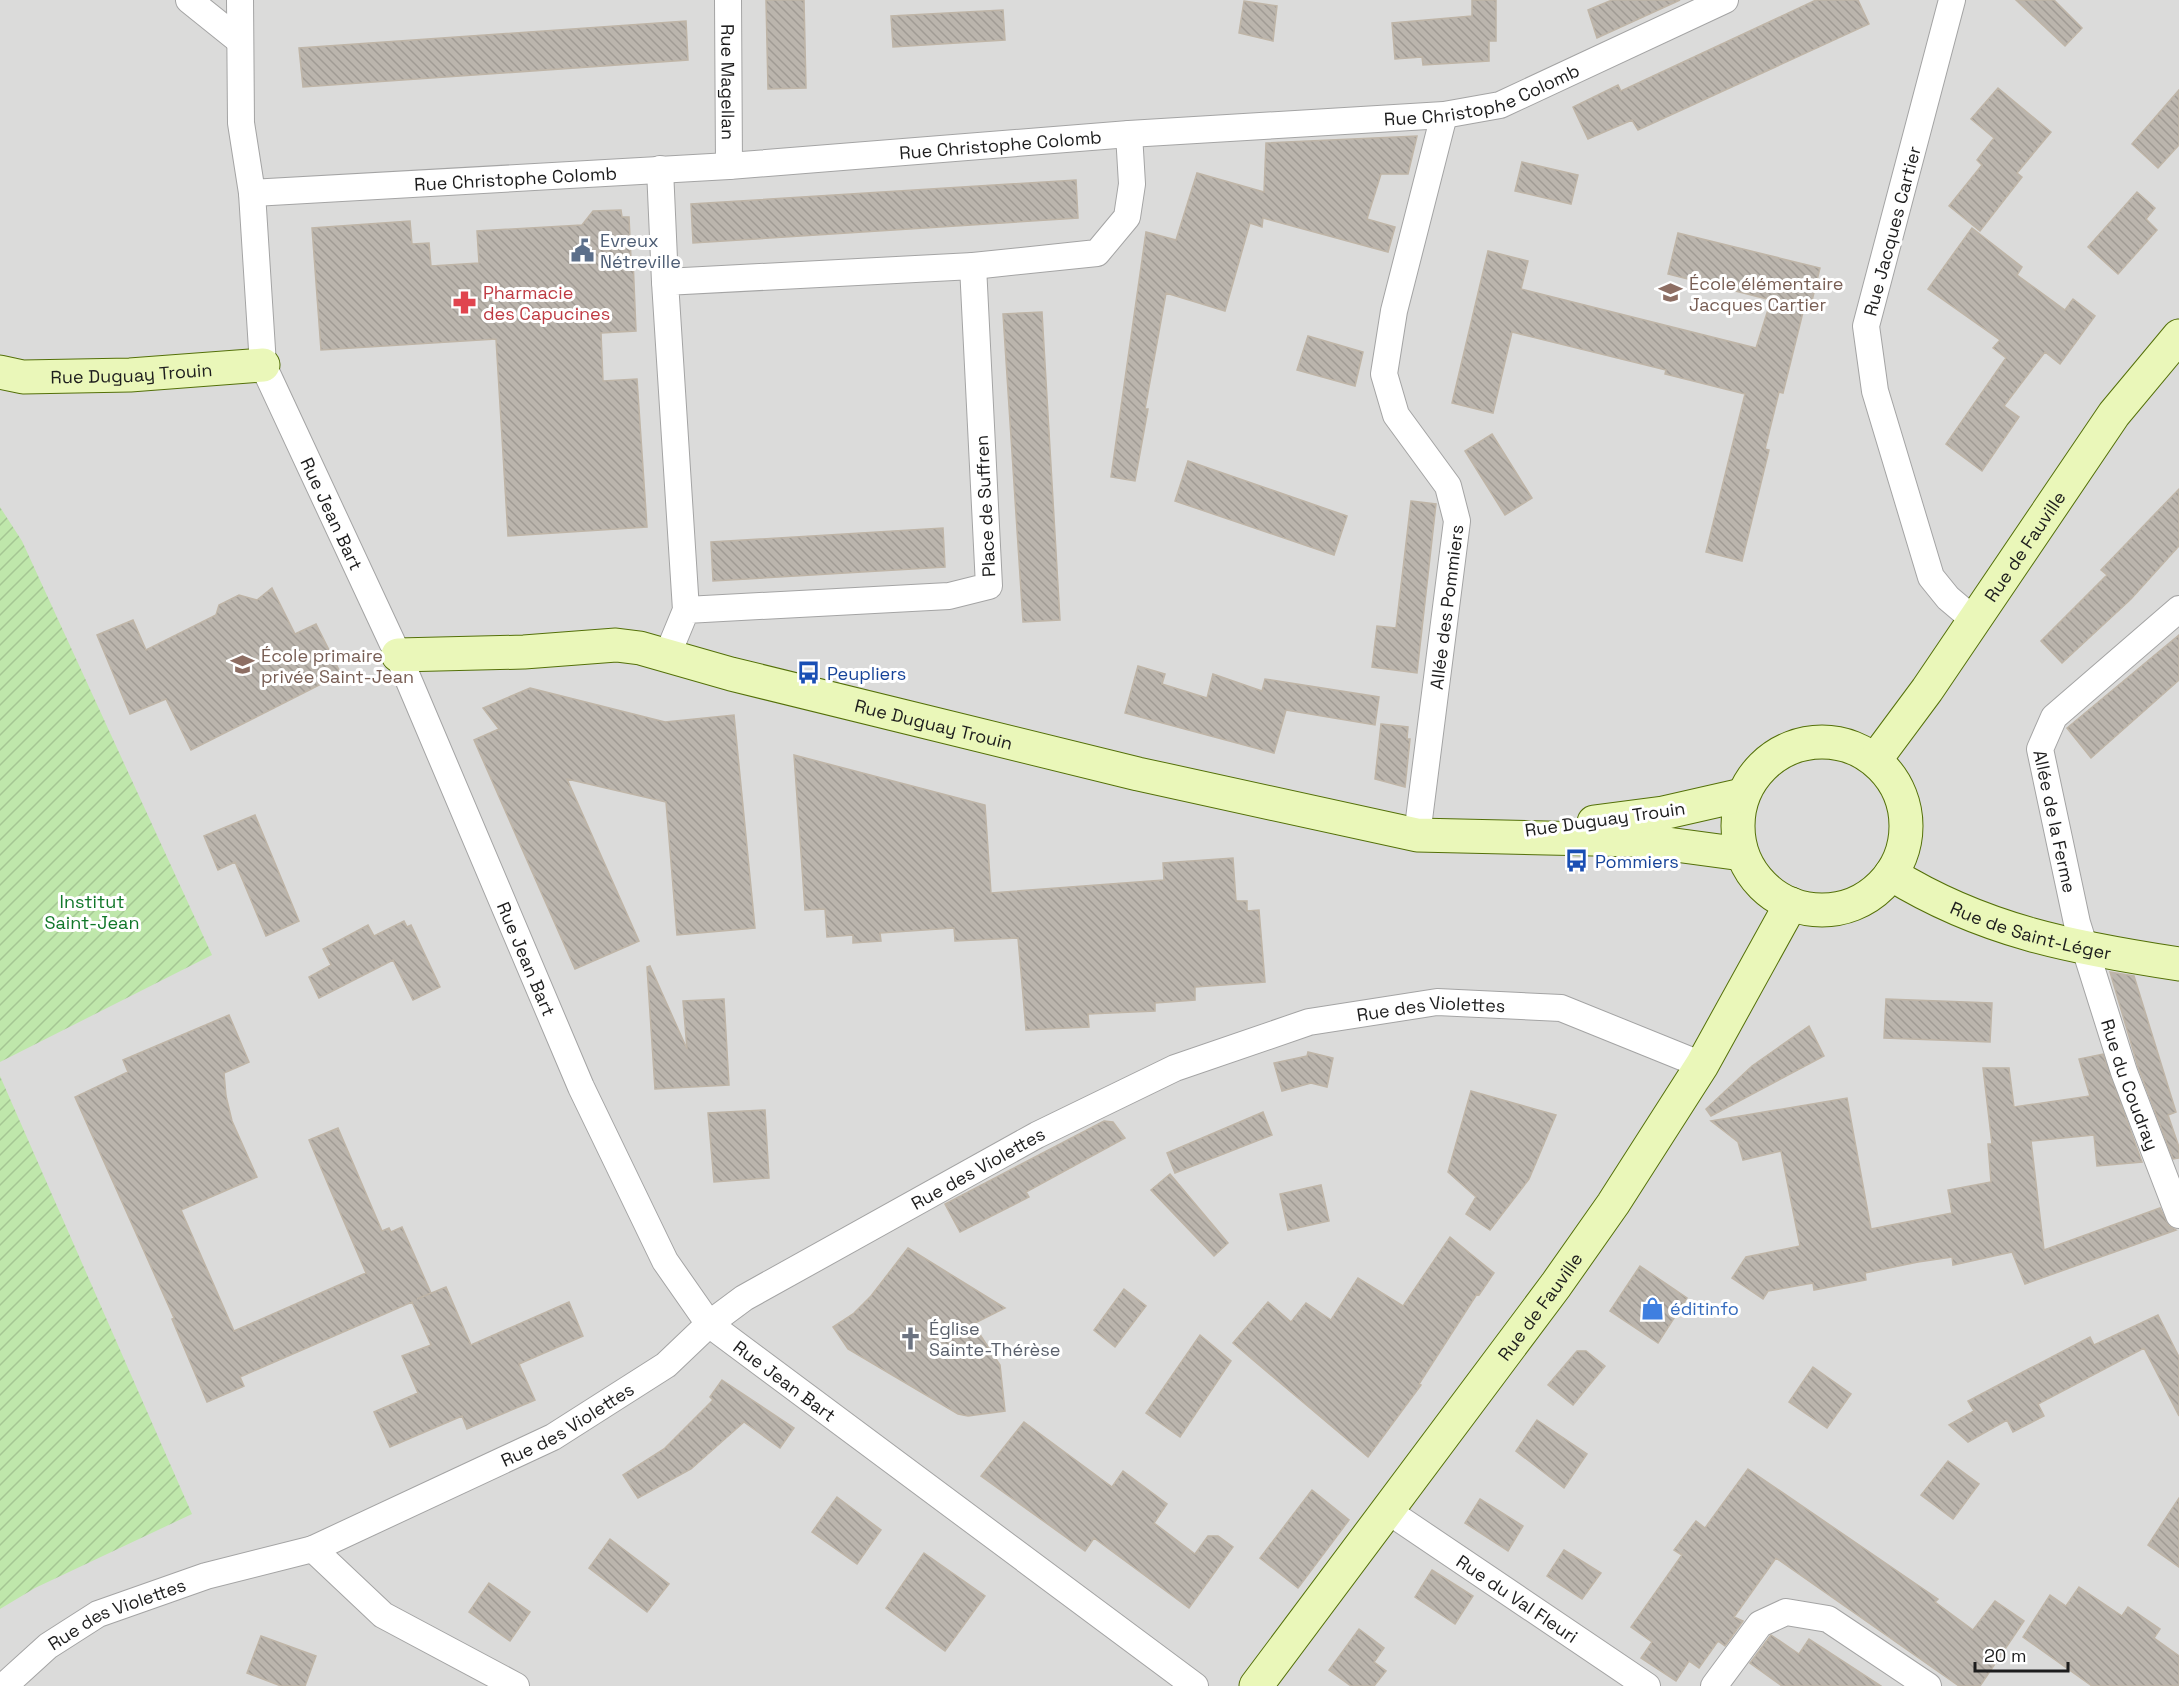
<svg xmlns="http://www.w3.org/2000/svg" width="2179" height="1686" viewBox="0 0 2179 1686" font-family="'Space Grotesk',sans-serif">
<defs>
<pattern id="garden-furrows" width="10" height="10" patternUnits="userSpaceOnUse" patternTransform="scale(1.5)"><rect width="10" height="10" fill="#bfe7ab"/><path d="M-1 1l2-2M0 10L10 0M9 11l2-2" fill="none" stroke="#a4c693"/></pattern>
<pattern id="building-back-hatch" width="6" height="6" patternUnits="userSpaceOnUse" patternTransform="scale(1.5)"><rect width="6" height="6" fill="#bbb5ad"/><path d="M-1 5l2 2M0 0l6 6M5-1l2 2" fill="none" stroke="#a09b94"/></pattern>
</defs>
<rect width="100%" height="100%" fill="#eeece4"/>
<path fill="#dbdbda" d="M0,0h2179v1686h-2179z"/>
<path fill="url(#garden-furrows)" d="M0,507l22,34 190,414 -212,107z
M0,1076l192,438 -157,74 -35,21z"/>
<path fill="url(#building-back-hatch)" stroke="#bfb5a7" stroke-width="1.5" d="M766,0h38l2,88 -38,1z
M1472,0h24v41h-7v20l-66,4 -1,-8 -27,2 -3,-36 80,-7z
M1612,0h68l-83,38 -9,-28z
M1816,0h42l11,24 -231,106 -6,-10 -44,19 -15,-32 45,-22 3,6z
M2016,0h38l28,28 -17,18z
M1244,1l33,5 -4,35 -34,-8z
M1003,10l2,30 -112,7 -2,-31z
M686,21l2,39 -385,27 -4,-39z
M1998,88l53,44 -34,41 5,4 -42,54 -31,-25 33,-41 -5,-5 17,-22 -23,-19z
M2179,90v55l-21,23 -26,-24z
M1417,136l-9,38h-27l-14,45 28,8 -7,25 -125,-34 -1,9 -12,-4 -25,88 -59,-18 -21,116h3l-13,72 -24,-4 35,-245 30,8 21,-67 67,19 2,-49z
M1522,162l56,13 -7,29 -56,-13z
M1076,180l2,38 -385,25 -2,-39z
M2137,192l18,16 -9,11 11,11 -39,44 -30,-27z
M621,210l1,7h7l2,42h2l3,72 -35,2 2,48 34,-2 10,148 -139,9 -12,-197 -175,11 -9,-122 98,-7 2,23 17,-1 2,23 48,-3 -2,-32 105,-6 11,-14z
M1972,228l50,39 -5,8 48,35 8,-11 22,17 -35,48 -15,-12 -41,54 15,11 -37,54 -36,-27 60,-86 -13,-10 7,-8 -72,-51z
M1678,233l142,35 -10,41 -6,-1 -21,85 -4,-1 -14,57 4,1 -27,111 -36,-9 39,-158 -80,-20 1,-4 -154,-38 -19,81 -41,-10 36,-152 40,10 -7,28 235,59 15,-48 -103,-26z
M1042,312l18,308 -37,2 -20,-308z
M1308,336l55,16 -8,34 -58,-16z
M1492,434l40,64 -27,17 -40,-64z
M1188,461l159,55 -13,39 -159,-54z
M2179,489v57l-48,53 -69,64 -21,-22 66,-66 -6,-5z
M1411,501l25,3 -19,169 -45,-6 5,-41 19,2z
M943,528l2,39 -232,14 -2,-39z
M272,588l23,46 21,-10 25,50 -150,76 -25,-51 -36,15 -33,-79 36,-15 13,30 70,-35 3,-10 20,-10 18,5z
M2179,635v45l-88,78 -24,-30z
M1138,666l27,8 -3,10 45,14 6,-24 49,17 3,-12 114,18 -4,28 -89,-15 -12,43 -149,-40z
M530,688l135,34 69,-7 21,213 -78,7 -11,-133 -99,-23 72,162 -64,28 -101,-229 25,-11 -16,-21z
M1381,724l27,3 -1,12h3l-5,48 -30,-8z
M794,755l191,50 6,88 173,-13 -1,-17 70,-5 3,43h11v10l12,-1 6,72 -70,5v13l-40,3v8l-67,3 1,13 -63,3 -8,-92 -63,3 -1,-13 -74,5 1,8 -28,2v-8l-26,2 -2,-28 -20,1z
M255,815l44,106 -33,15 -31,-74 -17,8 -14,-34z
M404,921l3,6 4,-2 29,62 -27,13 -20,-40 -74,38 -10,-21 22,-12 -8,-16 45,-24 6,11z
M650,966l37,83 -4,-48 41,-2 5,86 -74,4 -8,-122z
M2110,972l24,4 42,136 -8,3 11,32v11l-6,1 -35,-92z
M1886,999l106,4 -2,39 -106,-4z
M229,1015l20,47 -25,11 2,23 6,25 25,56 -76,33 53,121 132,-58 -57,-133 29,-12 44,103 7,-3 2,4 11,-5 29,66 -14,6 29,-12 25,58 98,-43 14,34 -64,28 16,36 -68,29 -5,-13 -72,31 -16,-35 44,-19 -16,-37 29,-11 -19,-43 -172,75 4,9 -37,16 -35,-83 2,-1 -99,-221 53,-25 -5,-12z
M1809,1026l15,30 -113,60 -5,-7 46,-43z
M1308,1052l25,6 -6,29 -16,-4 -29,8 -8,-28 33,-7z
M2103,1054l39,108 -45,4 -3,-31 -63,6 13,109 116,-42 9,18 7,4 -151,54 -13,-32 -59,13 -1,-8 -34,5 -53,11 1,7 -52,10 -1,-7 -45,8 -5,8 -31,-21 14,-21 54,-11 -19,-95 -38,9 -5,-18 -27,-21 136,-23 24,131 81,-16 -4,-23 43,-8 -3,-38h4l-9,-76h26l5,39 76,-11 -11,-37z
M1471,1091l85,24 -27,64 -39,51 -24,-16 10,-17 -28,-25z
M765,1110l4,68 -55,4 -6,-69z
M1263,1112l9,23 -97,38 -8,-20z
M1104,1121l9,1 12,16 -99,54 3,5 -69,35 -15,-28z
M1170,1174l58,69 -14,13 -63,-66z
M1321,1185l8,36 -41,9 -8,-36z
M1450,1237l44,36 -15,22 -2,-1 -58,90 2,1 -53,72 -135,-114 35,-41 23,20 15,-19 25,17 27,-42 45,28z
M908,1248l97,60 -32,16 27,41 5,46 -37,5 -10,-2 -110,-65 -15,-22 20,-13 18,-18z
M1640,1266l47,32 -29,45 -48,-32z
M1124,1289l22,17 -31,41 -21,-17z
M2158,1315l21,42v59l-35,-68 -106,56 6,12 -31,16 -6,-12 -39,22 -19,-17 25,-14 -6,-10 53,-28 69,-36 4,8z
M1200,1335l31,26 -51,76 -34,-24z
M1577,1351h9l19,15 -32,39 -25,-20z
M1813,1367l38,27 -24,34 -38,-26z
M722,1380l72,48 -14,20 -36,-26 -53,47 -53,29 -15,-23 41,-26 49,-49 -3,-3z
M1537,1420l50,34 -23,34 -48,-37z
M1024,1422l88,65 11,-16 44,33 -13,19 41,31 13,-18h10l15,11 -44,61 -95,-70 -9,13 -104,-75z
M1948,1461l31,23 -26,35 -32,-24z
M1748,1469l190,130 -3,3 38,28 22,-29 29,20 -44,65h-21l-183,-128 -42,59 9,4 -18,25 -7,-5 -19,27 -10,-7 -13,20 -35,-23 11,-16 -21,-15 51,-72 -8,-5 22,-29 9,7z
M1312,1490l37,30 -51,68 -38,-30z
M837,1497l44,33 -24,34 -45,-32z
M2179,1498v69l-31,-22z
M1480,1499l43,27 -15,25 -43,-28z
M610,1539l59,45 -22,28 -58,-44z
M1564,1550l37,23 -19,26 -35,-23z
M924,1553l61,43 -40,55 -59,-43z
M1432,1570l41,26 -18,28 -40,-27z
M489,1583l41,29 -20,29 -41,-29z
M2079,1587l43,29 6,-9 32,22 -6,9 25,18v30h-87l-69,-49 27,-42 16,11z
M1359,1629l25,19 -10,14 12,9 -12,15h-23l-22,-16z
M1771,1635l28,19 10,-15 72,47h-99l-32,-23z
M261,1636l55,20 -11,30h-24l-34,-13z"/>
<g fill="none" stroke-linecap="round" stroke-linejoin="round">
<defs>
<g id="street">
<path d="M189,0l51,41"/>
<path id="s1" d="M240,0l1,123 11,70 11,172 135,290 183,432 84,174 44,63 486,362"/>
<path id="s2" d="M728,0l1,166"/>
<path d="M1952,0l-86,326 9,65 56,186 17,21 26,22"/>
<path d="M660,169l5,113"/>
<path id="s3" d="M252,193l477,-27 400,-32 315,-19 56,-10 225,-105"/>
<path d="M973,266l124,-13 30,-36 5,-33 -3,-50"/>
<path id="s4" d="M2179,609l-125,108 -14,32 37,174 47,149 55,143"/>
<path d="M667,656l19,-46 263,-14 40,-10 -16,-320 -308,16 21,328"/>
<path id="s5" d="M1417,835l40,-314 -9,-35 -52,-71 -12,-41 10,-63 50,-196"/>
<path id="s6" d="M1388,1511l259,175"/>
<path d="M313,1549l70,66 133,71"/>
<path id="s7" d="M4,1686l44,-40 50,-32 108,-38 107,-27 240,-112 113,-72 43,-41 35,-26 293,-163 138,-67 134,-46 128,-20 124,6 141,57"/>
<path d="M1714,1686l46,-62 26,-12 42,7 100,67"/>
</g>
<g id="secondary">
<path id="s8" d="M0,372l23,5 107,-2 133,-10"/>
<path id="s9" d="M398,655l126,-3 92,-7 24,3 91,26 407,100 279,61 221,5 104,14"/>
<circle cx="1822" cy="826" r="84"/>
<path id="s10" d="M1875,760l52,-70 187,-276 65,-78"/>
<path d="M1594,822l69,-9 79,-18"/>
<path id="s11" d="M1891,874c92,57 183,74 288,90"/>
<path id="s12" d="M1256,1686l300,-401 57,-81 89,-139 89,-161"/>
</g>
</defs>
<use href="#street" stroke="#a4a4a4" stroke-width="28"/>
<use href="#secondary" stroke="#547009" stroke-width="35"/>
<use href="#street" stroke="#fff" stroke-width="26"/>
<use href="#secondary" stroke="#eaf7b9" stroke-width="33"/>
</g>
<defs>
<symbol id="civic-bare" viewBox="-9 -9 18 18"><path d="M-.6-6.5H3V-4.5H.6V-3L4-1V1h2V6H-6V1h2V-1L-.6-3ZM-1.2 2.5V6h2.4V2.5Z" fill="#5c6f8a" stroke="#fff" stroke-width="2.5" paint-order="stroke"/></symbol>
<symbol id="school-bare" viewBox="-9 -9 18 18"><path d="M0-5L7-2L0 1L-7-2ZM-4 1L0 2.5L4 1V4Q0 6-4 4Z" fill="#8d6e63" stroke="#fff" stroke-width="2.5" paint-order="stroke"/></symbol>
<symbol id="pharmacy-bare" viewBox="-9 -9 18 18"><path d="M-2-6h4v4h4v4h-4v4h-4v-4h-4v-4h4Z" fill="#e0444e" stroke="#fff" stroke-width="2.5" paint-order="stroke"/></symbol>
<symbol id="bus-bare" viewBox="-9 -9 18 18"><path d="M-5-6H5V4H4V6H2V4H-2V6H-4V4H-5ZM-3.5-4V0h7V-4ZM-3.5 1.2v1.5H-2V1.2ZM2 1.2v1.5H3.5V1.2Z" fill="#1a4fb4" stroke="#fff" stroke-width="2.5" paint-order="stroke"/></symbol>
<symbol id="shop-bare" viewBox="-9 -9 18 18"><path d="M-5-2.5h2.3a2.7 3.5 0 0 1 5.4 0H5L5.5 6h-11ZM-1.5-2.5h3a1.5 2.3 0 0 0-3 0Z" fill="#3f7fe0" stroke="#fff" stroke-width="2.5" paint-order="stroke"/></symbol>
<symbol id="church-bare" viewBox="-9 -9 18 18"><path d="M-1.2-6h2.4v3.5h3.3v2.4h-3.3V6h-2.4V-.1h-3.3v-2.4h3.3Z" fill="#6b7280" stroke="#fff" stroke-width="2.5" paint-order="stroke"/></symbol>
</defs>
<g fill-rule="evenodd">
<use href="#civic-bare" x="566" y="234" width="33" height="33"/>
<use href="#school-bare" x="1654" y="276" width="33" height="33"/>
<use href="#pharmacy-bare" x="448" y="286" width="33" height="33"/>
<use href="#school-bare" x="226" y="648" width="33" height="33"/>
<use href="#bus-bare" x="792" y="656" width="33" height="33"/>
<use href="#bus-bare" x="1560" y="844" width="33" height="33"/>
<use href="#shop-bare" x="1636" y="1292" width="33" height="33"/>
<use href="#church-bare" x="894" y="1322" width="33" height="33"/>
</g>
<g text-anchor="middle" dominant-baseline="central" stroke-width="6" stroke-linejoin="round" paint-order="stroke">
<g font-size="18" fill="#1d1d1d" stroke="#fff">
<text stroke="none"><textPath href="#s2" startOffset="82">Rue Magellan</textPath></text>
<text stroke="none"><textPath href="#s3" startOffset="1236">Rue Christophe Colomb</textPath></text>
<text stroke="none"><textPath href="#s3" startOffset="750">Rue Christophe Colomb</textPath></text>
<text stroke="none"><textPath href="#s3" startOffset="264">Rue Christophe Colomb</textPath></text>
<text transform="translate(1892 231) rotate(-75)">Rue Jacques Cartier</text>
<text stroke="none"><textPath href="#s8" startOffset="132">Rue Duguay Trouin</textPath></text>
<text transform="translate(985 506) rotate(-93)">Place de Suffren</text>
<text stroke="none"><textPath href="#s1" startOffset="530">Rue Jean Bart</textPath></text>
<text stroke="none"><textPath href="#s10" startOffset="261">Rue de Fauville</textPath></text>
<text stroke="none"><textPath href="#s5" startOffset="230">Allée des Pommiers</textPath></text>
<text stroke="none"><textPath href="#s9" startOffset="546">Rue Duguay Trouin</textPath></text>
<text transform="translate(1605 819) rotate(-8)">Rue Duguay Trouin</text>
<text stroke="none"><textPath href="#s4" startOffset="274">Allée de la Ferme</textPath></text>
<text stroke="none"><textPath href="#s11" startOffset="152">Rue de Saint-Léger</textPath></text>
<text stroke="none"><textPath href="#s1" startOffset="1016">Rue Jean Bart</textPath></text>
<text stroke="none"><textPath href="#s7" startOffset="1599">Rue des Violettes</textPath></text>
<text stroke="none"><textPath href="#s4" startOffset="548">Rue du Coudray</textPath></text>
<text stroke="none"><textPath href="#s7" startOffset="1113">Rue des Violettes</textPath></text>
<text stroke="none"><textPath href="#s12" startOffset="474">Rue de Fauville</textPath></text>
<text stroke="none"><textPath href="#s1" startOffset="1520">Rue Jean Bart</textPath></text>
<text stroke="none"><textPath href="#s7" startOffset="627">Rue des Violettes</textPath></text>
<text stroke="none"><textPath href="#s6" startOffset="156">Rue du Val Fleuri</textPath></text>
<text stroke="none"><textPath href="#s7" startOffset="136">Rue des Violettes</textPath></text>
</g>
<g font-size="18" fill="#4e5e75" stroke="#fff" text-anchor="start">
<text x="600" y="240">Evreux<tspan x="600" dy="21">Nétreville</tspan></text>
</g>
<g font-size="18" fill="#785e54" stroke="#fff" text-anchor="start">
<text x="1689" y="283">École élémentaire<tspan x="1689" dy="21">Jacques Cartier</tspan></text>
<text x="261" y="655">École primaire<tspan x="261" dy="21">privée Saint-Jean</tspan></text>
</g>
<g font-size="18" fill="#be3a42" stroke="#fff" text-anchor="start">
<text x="483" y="292">Pharmacie<tspan x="483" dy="21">des Capucines</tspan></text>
</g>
<g font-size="18" fill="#164399" stroke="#fff" text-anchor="start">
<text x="827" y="673">Peupliers</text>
<text x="1595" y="861">Pommiers</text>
</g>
<g font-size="18" fill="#107729" stroke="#fff">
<text x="92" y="901">Institut<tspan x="92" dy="21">Saint-Jean</tspan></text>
</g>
<g font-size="18" fill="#366cbe" stroke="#fff" text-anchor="start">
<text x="1670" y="1308">éditinfo</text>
</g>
<g font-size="18" fill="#5b616d" stroke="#fff" text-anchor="start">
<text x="929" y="1328">Église<tspan x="929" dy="21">Sainte-Thérèse</tspan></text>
</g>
</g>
<path d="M1975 1662v9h93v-9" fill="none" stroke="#1d1d1d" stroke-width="3"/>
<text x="1984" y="1662" font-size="18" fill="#1d1d1d" stroke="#ffffff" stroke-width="4.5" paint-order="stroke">20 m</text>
</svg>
